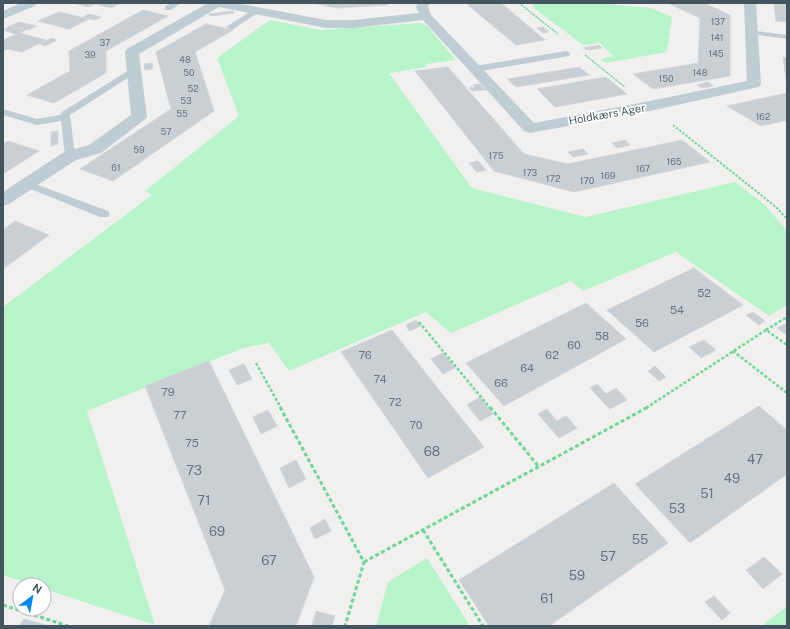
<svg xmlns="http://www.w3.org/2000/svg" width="790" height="629" viewBox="0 0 790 629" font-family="'Public Sans',sans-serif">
<rect width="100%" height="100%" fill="#f2efef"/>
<path fill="#b8f4c9" d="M532,3h63l57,5 20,9 -5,35 -61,11 -6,-4 13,-3 -13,-13 -17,2 -49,-37z
M270,20l51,10 100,-7 6,3 29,34 -30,4 1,3 -38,6 83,115 114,29 149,-35 31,24 21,25v74l-18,11 -93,-64 -93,39 -12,-10 -120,52 -25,-21 -137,59 -20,-28 -26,5 -156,63 68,214 -111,-36v-4h-11l-30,-10v-268l149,-112 -7,-4 94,-75 -22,-58z
M427,558l43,68h-94l12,-44z
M787,606v20h-26z"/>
<path fill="#cacfd4" stroke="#d2d6db" d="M73,3h48l-10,5 -16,-4 -6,3z
M312,3h76l-1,2 -51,3z
M469,3h32l44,37 -29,5 -48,-40z
M668,3h36l26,12v61l-77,13 -20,-15 65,-11 2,-45z
M774,3h13v19l-11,-1z
M143,10l25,6 -62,35v22l-52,30 -27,-8 43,-24 -1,-20z
M233,11l1,2 -24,3 -1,-2z
M59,12l30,7 -20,10 -31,-8z
M89,14l12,3 -6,3 -12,-3z
M19,22l18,4 -8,4 -18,-4z
M206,24l27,6 -38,22 19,59 -101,70 -33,-12 91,-60 -15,-57z
M10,26l16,4 -7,3 27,7 -24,12 -14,-3 -5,2v-11l13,-6 -13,-4z
M543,27l6,5 -6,1 -6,-5z
M52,38l5,2 -12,6 -5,-2z
M599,45l3,3 -15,2 -4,-2z
M783,57l4,1v28z
M152,63l1,6 -8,1 -1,-6z
M448,67l76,87 44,10 114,-24 28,22 -136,30 -80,-21 -79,-100z
M579,67l10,8 -73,12 -9,-8z
M606,77l21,17 -72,13 -18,-18z
M708,82l5,4 -11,2 -5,-3z
M480,84l6,6 -14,1 -3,-3 6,-1 -2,-2z
M787,93v27l-26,6 -34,-20z
M58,131v13l-7,2v-14z
M625,140l5,5 -13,3 -5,-5z
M8,141l31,10 -36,23v-30z
M583,149l5,5 -15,3 -5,-5z
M478,161l8,9 -9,2 -8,-9z
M15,221l34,14 -46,34v-39z
M694,268l49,37 -89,47 -47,-42z
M586,303l40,36 -122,67 -38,-43z
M753,312l12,9 -6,4 -13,-10z
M416,320l5,6 -12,5 -3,-6z
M787,323v10l-2,1 -8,-6z
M392,330l92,117 -56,31 -87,-126z
M704,340l12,10 -15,8 -12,-11z
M443,353l12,15 -12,6 -12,-15z
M209,361l105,216 -18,49h-87l16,-36 -80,-204z
M244,364l8,15 -15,6 -8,-15z
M655,366l11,11 -7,4 -11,-10z
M597,384l9,10 10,-6 11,12 -17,9 -20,-21z
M480,397l13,17 -13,7 -13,-16z
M759,406l28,24v44l-97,69 -55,-59z
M547,409l10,12 9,-5 11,12 -18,10 -21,-24z
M268,410l9,16 -16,8 -8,-17z
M296,460l10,19 -17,9 -9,-20z
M614,483l54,60 -119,83h-60l-30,-46z
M325,519l6,12 -16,8 -5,-11z
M764,557l18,17 -19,15 -17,-19z
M714,596l16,17 -8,7 -17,-18z
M316,611l19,5 -3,10 -20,-1z
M24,619l25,7h-30z"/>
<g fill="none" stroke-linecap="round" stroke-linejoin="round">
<path stroke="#6cd796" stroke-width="1.5" stroke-dasharray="2 1" stroke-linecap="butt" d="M519,3l39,31
M585,55l40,32"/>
<path stroke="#6cd796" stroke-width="2" stroke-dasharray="2.5 1.5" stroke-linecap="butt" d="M673,125l103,82 11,12"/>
<path stroke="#6cd796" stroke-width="2.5" stroke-dasharray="3 2" stroke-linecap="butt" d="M419,322l71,86
M766,330l21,-13
M733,351l54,42
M256,363l25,45
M646,408l120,-78 21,15"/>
<path stroke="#6cd796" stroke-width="3" stroke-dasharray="4 2.5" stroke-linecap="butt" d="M280,407l84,155 -19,64
M490,407l49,60
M423,530l60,96
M364,562l284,-155
M3,605l65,21"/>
<path fill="#beccd3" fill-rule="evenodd" d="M171,3h10l-10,7h-6v-4z
M254,9h6l1,2 -28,18h-3l-4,-2z
M749,30l38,5v4l-35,-5h-3z
M566,51l3,1 1,2 -1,2 -94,16 -4,-3 4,-3z
M134,67l4,3 -1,2 -67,43 5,41 -1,2 -4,1 -5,-3 -4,-35 -24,4 -34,-10v-6l34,10 23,-4 2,-3z
M27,181l81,30 2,3 -2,3h-8l-77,-31 -2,-2 2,-2z"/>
<path fill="#beccd3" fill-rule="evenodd" d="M21,3h16l-2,3 -32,13v-8z
M208,3h28l90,17h28l65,-7 -3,-6 2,-4h12l-2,4 3,8 103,108 116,-22 97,-20 -3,-78h12l5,81 -2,3 -5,1 -104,23 -120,22 -6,-2 -101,-111 -69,8h-28l-107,-21 -80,47 8,63 -3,3 -43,33 -25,7 -67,44 -6,2v-14l61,-40 25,-7 42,-30 -6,-63 2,-3z"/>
</g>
<g text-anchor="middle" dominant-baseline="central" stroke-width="3.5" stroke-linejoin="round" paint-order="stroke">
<g font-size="9" fill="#66747c">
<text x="718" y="21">137</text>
<text x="717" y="37">141</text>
<text x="105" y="42">37</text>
<text x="716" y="53">145</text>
<text x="90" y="54">39</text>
<text x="185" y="59">48</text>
<text x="189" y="72">50</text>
<text x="700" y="72">148</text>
<text x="666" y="78">150</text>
<text x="193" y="88">52</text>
<text x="186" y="100">53</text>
<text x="182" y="113">55</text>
<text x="763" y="116">162</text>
<text x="166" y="131">57</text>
<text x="139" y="149">59</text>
<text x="496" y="155">175</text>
<text x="674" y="161">165</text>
<text x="116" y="167">61</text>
<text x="643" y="168">167</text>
<text x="530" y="172">173</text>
<text x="608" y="175">169</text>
<text x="553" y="178">172</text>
<text x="587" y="180">170</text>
</g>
<g font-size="11" fill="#45555f" stroke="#fff">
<text transform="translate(607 114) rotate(-10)">Holdkærs Ager</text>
</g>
<g font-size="11" fill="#66747c">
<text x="704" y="293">52</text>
<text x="677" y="310">54</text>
<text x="642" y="323">56</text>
<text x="602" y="336">58</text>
<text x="574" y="345">60</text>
<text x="365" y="355">76</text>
<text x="552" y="355">62</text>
<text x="527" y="368">64</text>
<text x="380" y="379">74</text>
<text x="501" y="383">66</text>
<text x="168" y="392">79</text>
<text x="395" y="402">72</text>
<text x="180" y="415">77</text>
<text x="416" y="425">70</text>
<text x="192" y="443">75</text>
</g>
<g font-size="13" fill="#66747c">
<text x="432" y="451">68</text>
<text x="755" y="459">47</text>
<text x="194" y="470">73</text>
<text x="732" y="478">49</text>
<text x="707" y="493">51</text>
<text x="204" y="500">71</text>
<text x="677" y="508">53</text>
<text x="217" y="531">69</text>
<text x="640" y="539">55</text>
<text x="608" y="556">57</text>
<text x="269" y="560">67</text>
<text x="577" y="575">59</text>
<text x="547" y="598">61</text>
</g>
</g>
<rect width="790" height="629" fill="none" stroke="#45555f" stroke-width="8"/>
<g transform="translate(32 597) rotate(32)"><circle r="19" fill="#ffffff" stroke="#b5bbbf"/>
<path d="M0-3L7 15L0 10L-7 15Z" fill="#0388f7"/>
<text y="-6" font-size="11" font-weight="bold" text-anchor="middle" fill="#45555f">N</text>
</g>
</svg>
